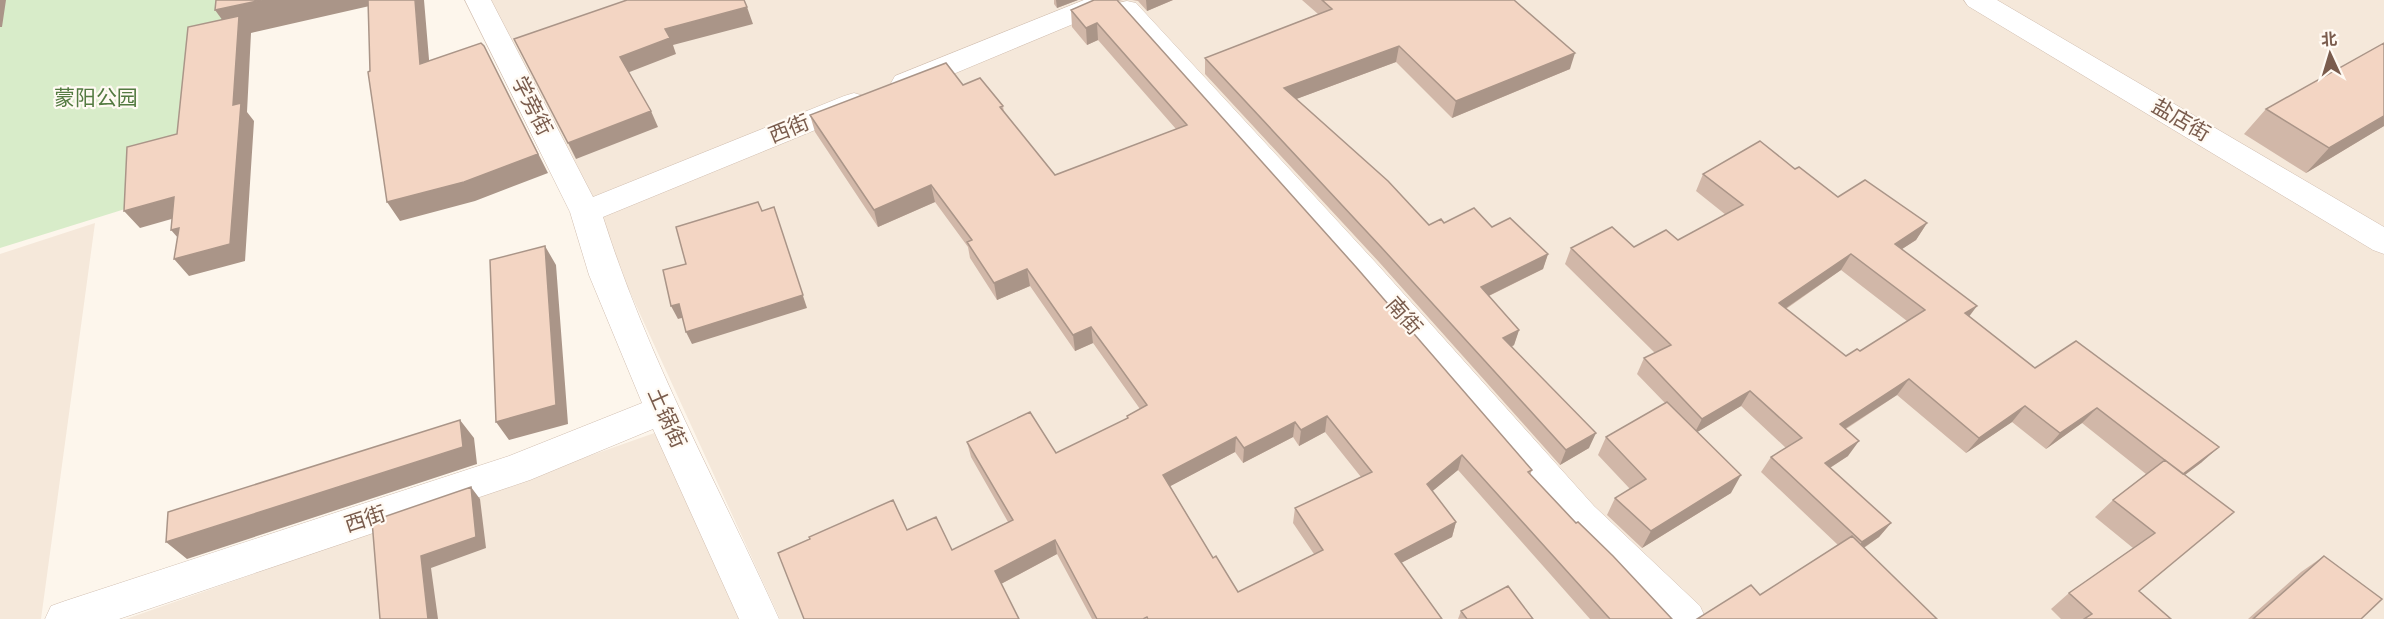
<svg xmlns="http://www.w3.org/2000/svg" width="2384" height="619" viewBox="0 0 2384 619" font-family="'Fira Sans Condensed','Noto Sans SC',sans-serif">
<rect width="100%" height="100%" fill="#fdf6ec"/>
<path fill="#f5e8da" d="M479,0h1905v619h-1604l-207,-451z
M95,223l-54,396h-41v-365z
M663,430l90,189h-627z"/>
<path fill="#d8ecc9" d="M0,0h233l-47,190 -186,58z"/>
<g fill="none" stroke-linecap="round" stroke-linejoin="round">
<defs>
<path id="minor" d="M465,0h26l102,197 251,-101 10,-3 10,3 4,7 -4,7 -261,107c44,140 116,269 176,402h-40l-86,-190 -123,51 -411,139h-74l6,-13 14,-5 444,-145 133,-53 -53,-128 -19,-63z
M1084,0h18l4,6 -4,6 -187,78 -10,2 -10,-2 -4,-7 4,-7z
M1964,0h33l387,227v27l-11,-4 -405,-244z
M1127,1l9,2 241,261 217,242 106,100 6,13h-47l-91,-89 -213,-248 -237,-267 -4,-6 4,-6z"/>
</defs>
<use href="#minor" stroke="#d1beb0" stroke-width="1"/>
<use href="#minor" fill="#fff" fill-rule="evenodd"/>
</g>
<path fill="#d1b7a8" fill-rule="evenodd" d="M1054,0h24l-21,8 -3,-4z
M1094,0h29l-5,1 414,469 -2,5 46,48 96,96h-82l-132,-149 -26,21 24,31 -4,15 -51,26 41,56h-350l-35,-65 -56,30 -94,-54 45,20 56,-28 -37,-65 -4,-15 89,11 71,-34v-3l13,-7 -47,-66 -18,8 -45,-65 -33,14 -27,-42 -2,-11 -33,-45 -57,25 -63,-95 -5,-17 153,-30 40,21 1,7 51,62 121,-46 -78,-89 -11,5 -15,-18 -1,-17zM1325,432l36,45 -66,31 -2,15 21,31 -76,38 -25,-34 -43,-72 65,-34 8,11 50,-26 6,9z
M1132,0h41l-26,11 -9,-10z
M1302,0h212l56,69 -118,49 -56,-56 -100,37 133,126 15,-2 48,4 56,27 -5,15 -54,27 30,34 -5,15 -2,2 77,101 -29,17 -181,-203 -174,-188v-16l113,-44z
M2266,109l118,17 -78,47 -62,-39z
M1795,169l43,28 89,26 -11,17 -14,9 67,67 66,52 167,94 -17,13 -46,116 32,28h-110l-10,-10 18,-16 64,-45 -38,-31 18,-17 33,-26 -64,-51 -36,26 -34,-27 -46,31 -69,-58 -51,34 2,27 -18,12 61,55 -12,14 -15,11 -104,47 78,-50 -77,-73 10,-15 15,-9 -45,-42 -44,26 34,61 -89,55 -35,-33 8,-17 15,-9 -32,-34 8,-18 59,-34 -28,-29 7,-16 11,-5 -90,-89 6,-16 63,-1 44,-7 48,-25 -30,-24 7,-17zM1841,270l66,51 -47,30 -14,5 -60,-47z
M2324,556l37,63h-113l53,-47z
M1461,611l72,8h-75z"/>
<path fill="#aa9588" d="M0,0h6l-4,27h-2z
M262,0h134l-145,33 -4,79 7,9 -9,140 -56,15 -15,-17 59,-154 1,-69 -19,-26z
M415,0h9l7,83 -11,-19z
M1056,0h22l-21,8z
M1146,0h27l-26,11z
M747,7l6,17 -80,21 3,9 -49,19 -7,-16 45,-28z
M1097,23l1,17 -11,5 -1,-17z
M484,46l64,127 -73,28 -75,20 -13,-19z
M1399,46l-3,16 -113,42 1,-16z
M1575,53l-5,16 -118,49 4,-17z
M651,111l7,16 -82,32 -8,-16z
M2384,116v10l-78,47 23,-25z
M931,185l4,17 -57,25 -4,-17z
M174,197l15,17 -49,14 -16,-17z
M778,220l29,88 -115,36 -6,-12z
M1927,223l-11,17 -31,20 10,-16z
M179,228l7,19 -15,-17z
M545,246l11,19 12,159 -59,16 -13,-18z
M1548,254l-5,15 -67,33 5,-15z
M1851,254l-10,16 -71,49 9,-16z
M1027,269l3,17 -33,14 -3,-17z
M679,304l6,13 -7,2 -7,-13z
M1977,306l-12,16v-9z
M1091,327l2,16 -18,8 -2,-16z
M1519,330l-5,15 -15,8 4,-15z
M1909,379l-12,16 -68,44 11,-15z
M1750,391l-9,15 -47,28 8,-15z
M2025,406l-13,16 -46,31 13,-15z
M2097,408l-15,15 -36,26 14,-16z
M1327,416l-2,16 -26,14 2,-16z
M460,420l14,18 3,26 -290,95 -21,-17z
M1295,422l-2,15 -50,26 1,-15z
M1596,433l-7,15 -29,17 6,-15z
M1236,437l-1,15 -72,38v-15z
M1859,441l-11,15 -34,22 11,-15z
M2219,447l-17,15 -36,27 16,-15z
M1462,455l-4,15 -35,29 4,-15z
M1741,475l-10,18 -89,55 9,-17z
M471,487l9,12 6,49 -55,20 7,51h-10l-7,-63z
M1456,522l-4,15 -61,31 4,-14z
M1891,523l-12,14 -29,20 12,-15z
M1055,540l2,14 -58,31 -4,-14z"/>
<path fill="#f3d5c3" stroke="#aa9588" stroke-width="1.5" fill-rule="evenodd" d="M216,0h46l-47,10z
M368,0h47l5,64 61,-21 3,3 54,108 -74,28 -77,20 -19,-130 2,-1z
M627,0h117l3,7 -82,22 5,9 -50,19 31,54 -83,32 -54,-104z
M1094,0h23l239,267 176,203 -4,2 48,51 2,-1 35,34 59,63h-62l-148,-164 -35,29 29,38 -61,32 47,65h-294l-1,-2 -4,2h-46l-42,-79 -60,31 24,48h-215l-26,-66 32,-14 -1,-2 84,-37 14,30 29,-13 16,33 61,-30 -46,-78 63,-30 26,41 72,-35 -1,-2 20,-11 -56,-78 -18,8 -46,-66 -33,14 -27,-41 5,-2 -41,-55 -57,25 -64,-95 136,-52 17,22 17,-7 23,28 -3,1 55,68 132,-50 -90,-102 -11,5 -15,-18zM1327,416l45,56 -77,36 28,42 -85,42 -22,-36 -3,2 -50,-83 73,-38 8,11 51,-26 6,8z
M1322,0h192l61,53 -119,48 -57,-55 -115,42 104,93 41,44 12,-6 3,4 30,-15 18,19 18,-9 38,36 -67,33 38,43 -16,8 93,95 -30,17 -185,-203 -176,-189 127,-49z
M239,16l-6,89 8,-2 -11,141 -56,15 5,-31 -8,2 3,-33 -50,14 3,-64 50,-13 11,-107z
M2384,43v73l-55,32 -63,-39z
M1760,141l35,28 4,-2 39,30 27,-17 62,43 -32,21 82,62 -12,7 70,55 41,-27 143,106 -36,27 -86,-66 -37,25 -35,-27 -46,32 -70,-59 -69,45 19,17 -34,22 66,60 -29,19 -91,-85 31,-19 -52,-47 -48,28 -58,-61 27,-13 -100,-97 41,-21 22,20 32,-17 12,10 65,-35 -40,-31zM1851,254l74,56 -65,41 -3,-2 -11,7 -67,-53z
M758,202l4,9 12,-4 29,88 -117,37 -7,-28 -8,2 -8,-36 23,-6 -10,-37z
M545,246l11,159 -60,17 -6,-162z
M1667,402l74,73 -90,56 -36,-33 31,-19 -40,-42z
M460,420l3,27 -297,95 2,-30z
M2165,460l69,52 -95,79 32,28h-87l8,-5 -23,-21 86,-60 -42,-33z
M471,487l5,50 -55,19 7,63h-48l-8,-98z
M1852,536l85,83h-240l54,-34 9,10z
M2324,556l58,43 -21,20h-108z
M1508,586l25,33h-66l-6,-8z"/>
<g text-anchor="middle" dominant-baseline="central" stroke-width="4.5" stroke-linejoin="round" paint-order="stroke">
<g font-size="21" fill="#537a41" stroke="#fffaf3">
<text x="96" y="98">蒙阳公园</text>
</g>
<g font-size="21" fill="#7a5c4d" stroke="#fffaf3">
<text transform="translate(532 106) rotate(63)">学旁街</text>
<text transform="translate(2181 120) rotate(30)">盐店街</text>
<text transform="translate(789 129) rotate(-22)">西街</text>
<text transform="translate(1404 316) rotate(49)">南街</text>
<text transform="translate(667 418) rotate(66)">土锅街</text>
<text transform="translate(365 519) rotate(-18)">西街</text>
</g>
</g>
<g transform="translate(2330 54) rotate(356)" stroke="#fffaf3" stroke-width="4.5" paint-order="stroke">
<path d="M0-4.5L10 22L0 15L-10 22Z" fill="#7a5c4d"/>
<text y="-9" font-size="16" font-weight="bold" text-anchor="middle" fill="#7a5c4d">北</text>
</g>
</svg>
